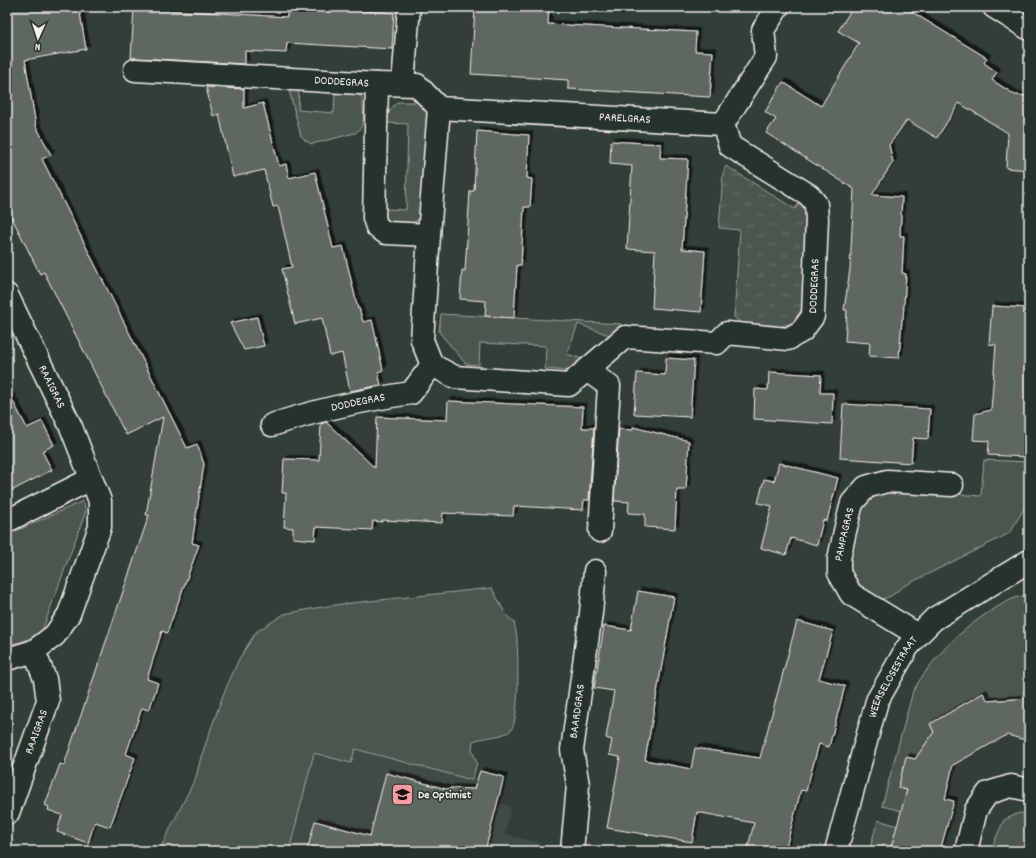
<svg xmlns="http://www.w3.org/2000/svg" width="1036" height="858" viewBox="0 0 1036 858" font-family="Dekko,sans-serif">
<defs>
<pattern id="park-tufts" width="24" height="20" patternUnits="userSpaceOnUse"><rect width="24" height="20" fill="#4c564f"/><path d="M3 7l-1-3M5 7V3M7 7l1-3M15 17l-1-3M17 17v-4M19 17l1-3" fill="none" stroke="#666f68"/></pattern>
<filter id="shadow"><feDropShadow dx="3.5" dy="-3.5" stdDeviation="0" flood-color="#0009"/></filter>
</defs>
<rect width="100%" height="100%" fill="#323e38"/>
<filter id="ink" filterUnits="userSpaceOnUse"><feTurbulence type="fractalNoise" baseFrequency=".025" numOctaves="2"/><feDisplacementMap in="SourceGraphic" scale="8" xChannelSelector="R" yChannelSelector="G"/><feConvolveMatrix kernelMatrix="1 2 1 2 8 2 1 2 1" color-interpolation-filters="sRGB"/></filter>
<g filter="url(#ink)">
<path fill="#404b44" d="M355,749l146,39 -3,15 13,4 -6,27 36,9 -3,8h-248l24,-98 37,10z"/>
<path fill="#4c564f" stroke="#a0a49c" d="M289,90l10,1 -1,19 36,3 1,-20 25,2 2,3c1,11 5,29 -7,35l-43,11 -6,-3 -5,-5z
M398,102h21l6,5 3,8 -7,101c-8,11 -17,8 -30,7l-6,-6v-8l21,1 2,-86 -21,-1c1,-10 3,-15 11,-21z
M441,314l180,10 -1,4 -8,8 -34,-12 -11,30 18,6 -13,11 -27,-2 1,-23 -66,-3 -1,22 -13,-1 -27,-32z
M984,460l45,2v38l-17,29 -4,5 -104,52 -13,10 -8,3c-17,-6 -30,-17 -34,-34 -2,-6 10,-52 13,-61l26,-15 93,7z
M83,501l3,10 -44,120c-11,7 -22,13 -35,13v-109z
M492,588l14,27 8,7c1,6 3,12 3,18 1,15 3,79 -6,90 -6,7 -28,7 -38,11l-1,9 5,13 -5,17 -117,-31 -4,14 -37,-10 -25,98h-130l37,-74 5,-20 22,-62 16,-36 17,-27 28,-18 32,-6 26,-4z
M1029,595v96l-5,-1 -3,9 -33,2 -5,-8 -53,31 4,8 -19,27 -9,-2 -7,31 8,2 -5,21 -20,-5 31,-115c19,-33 47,-61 79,-81 12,-7 23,-14 37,-15z
M1019,813l10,1v37h-36l1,-9 10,-22z
M878,820l20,6 -6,20 -8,-2 -3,7h-12z"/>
<path fill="url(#park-tufts)" stroke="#a0a49c" d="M726,166l69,43 5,-8 4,4 2,7 1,28 -5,69 -10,14 -16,5 -32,-2 -10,-9 6,-87 -21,-2 4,-55z"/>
<path fill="#5f6861" stroke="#f4f1e8" filter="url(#shadow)" d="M7,7h72l7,42 -61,11 11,66 15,29 -9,4 145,289 10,-4 7,20 -12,79 7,2 -32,88 -5,-2 -15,48 11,4 -8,25 -2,2 -6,-2 -16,46 9,4 -25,69 -15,-5 -7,21 -31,-11 5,-17 -14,-5 1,-3 -4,-2 15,-41 4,1 85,-250h-3l17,-98 -37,18 -82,-163 -4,2 -33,-66z
M287,7h48v2l59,4 -2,36 -105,-6 -1,10 -41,-2v13l-109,-6h-5l3,-50 153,9z
M475,7h74l-1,17 148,8 -1,19 18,1 -3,45 -142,-8v-9l-97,-6z
M853,7h51l83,51 -3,5 13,9 -5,8 23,15 14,1v74l-23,-2 2,-35 -49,-30 -22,35 -30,-18 -18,25 4,17 -21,33 30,2 -2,39h4l-2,37 4,1 -3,45h-1l-3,39 -30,-2 1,-13 -25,-2 2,-31h-3l6,-41 4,-80 -88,-56 10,-14 -11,-7 18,-30 38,24 38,-63 -21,-12z
M206,87l38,2v19l19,-5 16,63 7,-2 3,14 26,-6 18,76 10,-2 15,63 1,-1 4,14 9,-2 11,50 -5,2 3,13 -31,6 -8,-38 -12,3 -8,-38 -27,6 -13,-55 10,-2 -14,-61 -5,1 -9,-37 -31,7 -14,-63 -6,2z
M477,131l52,4 -2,43 5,1 -2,28h-6l-3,58h-4l-3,53 -29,-2 1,-15 -26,-2 2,-29 3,1 5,-80h4z
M611,141l50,3 -1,14 28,1 -6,90 23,2 -4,61 -49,-4 3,-57 -28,-2 5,-83 -22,-2z
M992,306l37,2v82l-4,67 -37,-2 1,-14 -16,-1 2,-26 16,-4 5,-65 -7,-1z
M257,317l7,29 -20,4 -14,-27z
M666,358l28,2 -4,57 -56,-3 3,-41 28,2z
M769,372l52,3 -1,18h13l-1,31 -78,-5 1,-30 13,1z
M7,390l20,38 15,-7 12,24 -12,6 10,19 -45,23z
M448,401l135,6 -1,21h12l-5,72h-5l-1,10 -69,-4 -1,10 -70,-3 -1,10 -60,-3v2l-9,-1 -1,9 -56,-3 -1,13 -22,-2v-10l-9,-1 2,-34h-4l2,-34 35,1 2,-36 5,-2 49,46 2,-51 70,3z
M843,404l87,5 -2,30 -15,-1 -2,25 -71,-5z
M633,427l56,14 -3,49h-9l-2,39 -30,-2v-13l-17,-1 1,-11 -15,-1 5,-72 14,1z
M779,463l59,15 -11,43 -4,-1 -6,25 -26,-7 -5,17 -25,-7 11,-42 -14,-3 6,-24 10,2z
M638,591l36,6 -29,163 46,9 4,-21 65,10 37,-137 36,10 -14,48 26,7 -16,61 -10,-3 -13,47 -5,-1 -16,61h-38l7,-28 -57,-11 -5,30 -85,-14 13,-71 -11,-2 3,-15 -6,-2 8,-47 -20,-3 10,-62 27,4z
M983,693l5,8 41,-3v43l-22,-6 -54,30 -8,34 9,2 -14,50h-50l17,-61 -9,-2 8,-31 9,2 19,-27 -4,-8z
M480,771l24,6 -19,74h-178l8,-30 55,15 16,-63 64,17v-2l24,1z"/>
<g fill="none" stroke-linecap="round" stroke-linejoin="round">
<defs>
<g id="street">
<path id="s1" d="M135,70l242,14 -3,134 3,9 9,6 43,2"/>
<path id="s2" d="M377,84l40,1 22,23 284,16 43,-67 -3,-27 15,-23"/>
<path d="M403,84l6,-77"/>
<path id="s3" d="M439,108l-10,127 -7,105 10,25 23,12 114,8 56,-48 92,6 10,-10 61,6 14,-8 11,-15 4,-97 -1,-15 -7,-9 -79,-49 -7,-22"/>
<path id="s4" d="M7,295l64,132 29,74v26l-31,87 -14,21 -21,16 11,28 3,22 -40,112"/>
<path d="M587,370l22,16 -9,145"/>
<path id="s5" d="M272,425c45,-15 92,-25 139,-32l21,-28"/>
<path d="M7,521l84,-42"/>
<path id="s6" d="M918,635l-67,-41 -12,-21v-14l6,-28 7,-28 14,-16 21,-6 65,4"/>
<path d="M7,657l4,1 23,-7"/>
<path id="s7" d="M573,851h-1l6,-66 -6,-35 19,-137 4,-42"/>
<path d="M966,851l10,-41 12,-17 23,-7 18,4"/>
</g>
<g id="secondary">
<path d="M994,7l35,22"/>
<path id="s8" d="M836,851l41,-150 30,-53 11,-13 16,-16 95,-58"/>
</g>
</defs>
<use href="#street" stroke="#f4f1e8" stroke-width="25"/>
<use href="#secondary" stroke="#f4f1e8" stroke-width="25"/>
<use href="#street" stroke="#26332d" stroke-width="22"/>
<use href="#secondary" stroke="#26332d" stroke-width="22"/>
</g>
</g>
<defs>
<symbol id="school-square" viewBox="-11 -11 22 22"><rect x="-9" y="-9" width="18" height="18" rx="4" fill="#ff9aa2" stroke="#26332d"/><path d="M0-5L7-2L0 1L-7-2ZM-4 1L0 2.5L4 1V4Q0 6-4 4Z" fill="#111"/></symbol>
</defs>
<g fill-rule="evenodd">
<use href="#school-square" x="390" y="782" width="25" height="25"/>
</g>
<g text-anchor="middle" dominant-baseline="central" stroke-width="3" stroke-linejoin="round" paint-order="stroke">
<g font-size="12" fill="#f4f1e8" stroke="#26332d">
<text stroke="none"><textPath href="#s1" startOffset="207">DODDEGRAS</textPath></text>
<text stroke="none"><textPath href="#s2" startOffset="258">PARELGRAS</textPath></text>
<text stroke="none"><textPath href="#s3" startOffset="706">DODDEGRAS</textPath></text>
<text stroke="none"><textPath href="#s4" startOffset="102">RAAIGRAS</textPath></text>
<text stroke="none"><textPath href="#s5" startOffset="89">DODDEGRAS</textPath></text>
<text stroke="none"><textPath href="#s6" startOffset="142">PAMPAGRAS</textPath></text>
<text stroke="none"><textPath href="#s8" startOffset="184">WEERSELOSESTRAAT</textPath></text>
<text stroke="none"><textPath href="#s7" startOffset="142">BAARDGRAS</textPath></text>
<text transform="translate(37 732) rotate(-70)">RAAIGRAS</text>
</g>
<g font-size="12" font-weight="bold" fill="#f4f1e8" stroke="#26332d" text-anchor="start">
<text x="418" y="795">De Optimist</text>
</g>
</g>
<rect width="1036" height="858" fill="none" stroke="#26332d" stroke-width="24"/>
<rect x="12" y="12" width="1012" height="834" fill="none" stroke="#f4f1e8" stroke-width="1.5" filter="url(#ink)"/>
<g transform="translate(38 38) rotate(183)" stroke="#26332d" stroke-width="3" paint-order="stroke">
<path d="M0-3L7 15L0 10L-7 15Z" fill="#f4f1e8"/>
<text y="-6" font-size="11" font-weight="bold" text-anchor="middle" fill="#f4f1e8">N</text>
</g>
</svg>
